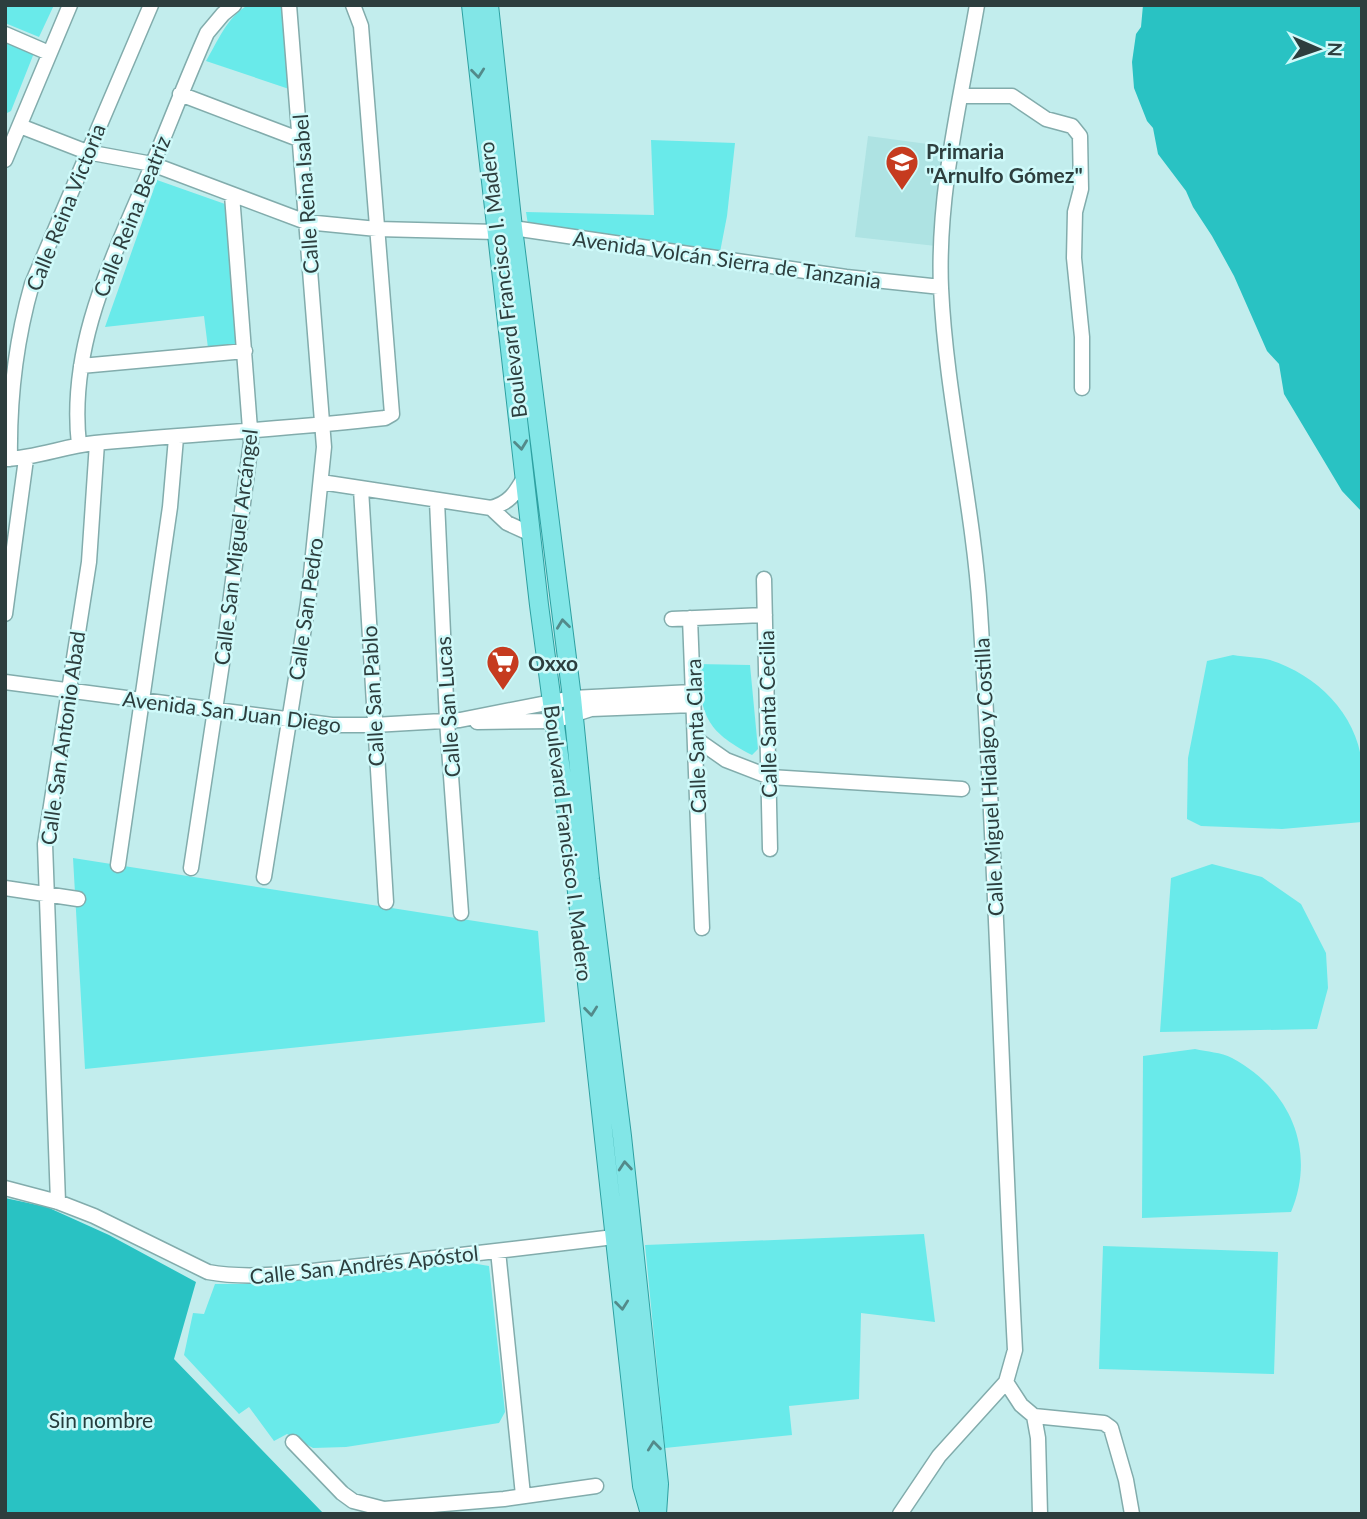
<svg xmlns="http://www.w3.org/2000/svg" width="1367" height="1519" viewBox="0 0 1367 1519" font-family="Lato,sans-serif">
<rect width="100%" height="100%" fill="#c2eded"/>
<path fill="#aee3e3" d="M868,136l82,11 -14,99 -81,-9z"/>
<path fill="#69eaea" d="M5,5h49l-15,32 -34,-14z
M248,5h35l9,85 -86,-29c12,-20 21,-44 42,-56z
M5,40l29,13 -23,58 -6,3z
M651,140l84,3 -8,73 -7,36 -191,-21 -3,-19 128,3z
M157,180l68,24 14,140 -31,4 -4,-32 -99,11z
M1233,655c12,2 26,2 37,5 47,15 86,53 92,103 2,19 0,40 0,59l-80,7 -81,-3 -14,-7 1,-61 19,-97z
M697,664l53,1 8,84 -6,6c-48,-25 -50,-40 -55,-91z
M73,858l465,73 7,91 -460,47z
M1212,864l50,13 39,27 25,49 2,35 -11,41 -157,3 11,-154z
M1195,1049c12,3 26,3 37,9 58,31 85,92 59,154l-149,6 1,-162z
M924,1234l11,88 -74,-9 -2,86 -70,7 3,29 -127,13 -20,-203z
M1103,1246l175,6 -4,122 -175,-5z
M395,1263l42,3 34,-3 18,3 16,146 -6,11 -153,24 -33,1 -26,-14 -13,7 -25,-34 -10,7 -55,-59 9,-42 11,1 11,-30h30z"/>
<path fill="#29c2c3" d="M1143,5h219v507l-20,-21 -58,-97 -5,-30 -12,-13 -33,-75 -22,-40 -19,-29 -7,-16 -28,-37 -5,-26 -6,-7 -13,-33 -2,-26 4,-28 5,-7z
M5,1198l42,9 62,28 87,47 -22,77 150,155h-319z"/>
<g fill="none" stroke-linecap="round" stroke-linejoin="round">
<defs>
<path id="minor" d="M5,34l44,19
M180,94l121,46
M961,96h51l34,23 26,7 8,10 1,53 -6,23 -1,46 8,79v51
M20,126l67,26 65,12 154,58 71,7 120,3 16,-4 333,49 95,10
M5,160l65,-155
M81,366l164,-15
M79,445c-11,-98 32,-183 69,-270 20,-47 38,-95 59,-142l16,-19 11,-9
M5,459c32,-1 59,-13 90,-16 97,-9 193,-14 290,-25l7,-4 -31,-388 -8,-21
M10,459c-1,-58 6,-119 22,-175l119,-279
M321,482l170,26c18,-5 24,-14 33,-30
M361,489l25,413
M437,501l10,220 14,192
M491,508l16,15 24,11
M764,579l6,270
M5,614l21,-155
M690,618l12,310
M672,619l93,-4
M5,682l327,43h42l86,-5 112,-22 120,-6
M477,722l77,-1 37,-12 102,-4
M696,739l30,21 44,17 192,12
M118,865l52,-358 6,-69
M191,868l32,-211 28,-215 -19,-247
M264,877l44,-274 16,-156 -35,-442
M5,888l73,11
M5,1188l53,14 36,14 114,56c44,8 89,0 133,-4 91,-9 182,-20 273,-31
M58,1202l-13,-358 44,-282 8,-119
M498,1251l25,244
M1006,1382l15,23 13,11 4,22 2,76
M1034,1416l70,7 7,5 15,52 6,34
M293,1442l49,51 11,8 31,8 120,-10 92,-13
M900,1514l39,-58 67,-74 9,-32c-13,-246 -19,-493 -35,-739 -7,-108 -34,-215 -39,-323 -4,-95 20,-190 36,-283"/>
<path id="major" d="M471,5l68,600 37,278 66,603 8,28
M489,5l24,223 59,470 18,181 32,257 37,348 -2,30"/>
</defs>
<use href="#minor" stroke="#82acac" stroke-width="17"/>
<use href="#major" stroke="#2ea0a1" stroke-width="20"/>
<use href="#minor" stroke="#fff" stroke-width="14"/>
<use href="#major" stroke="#82e6e7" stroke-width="18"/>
</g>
<defs><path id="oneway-chevron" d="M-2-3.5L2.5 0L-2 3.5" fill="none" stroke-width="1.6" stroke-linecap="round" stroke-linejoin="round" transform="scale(1.75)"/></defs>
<g stroke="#538a8a">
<use href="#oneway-chevron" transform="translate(478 73) rotate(84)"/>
<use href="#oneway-chevron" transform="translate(521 445) rotate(83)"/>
<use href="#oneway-chevron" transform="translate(563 624) rotate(-97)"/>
<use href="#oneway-chevron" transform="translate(591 1011) rotate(84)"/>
<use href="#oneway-chevron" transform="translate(625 1166) rotate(-95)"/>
<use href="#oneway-chevron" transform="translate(622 1305) rotate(84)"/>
<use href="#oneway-chevron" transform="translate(654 1446) rotate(-96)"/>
</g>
<defs>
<symbol id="school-pin" viewBox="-11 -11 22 30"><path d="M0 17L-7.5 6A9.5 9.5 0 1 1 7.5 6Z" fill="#c63b1f" stroke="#cffafa"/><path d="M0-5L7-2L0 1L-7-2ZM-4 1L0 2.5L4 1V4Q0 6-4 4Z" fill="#fff"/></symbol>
<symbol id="supermarket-pin" viewBox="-11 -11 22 30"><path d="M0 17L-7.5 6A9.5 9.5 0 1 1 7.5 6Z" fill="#c63b1f" stroke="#cffafa"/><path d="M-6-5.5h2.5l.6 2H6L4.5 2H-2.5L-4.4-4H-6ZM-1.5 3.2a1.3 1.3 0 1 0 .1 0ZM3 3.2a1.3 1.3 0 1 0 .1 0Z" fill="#fff"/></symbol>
</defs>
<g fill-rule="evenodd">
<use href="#school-pin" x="883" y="143" width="38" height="52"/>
<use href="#supermarket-pin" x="484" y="643" width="38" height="52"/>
</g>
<g text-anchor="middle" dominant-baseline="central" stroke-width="5" stroke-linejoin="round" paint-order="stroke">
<g font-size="21" font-weight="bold" fill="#2d3e3e" stroke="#cffafa" text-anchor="start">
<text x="926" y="150">Primaria<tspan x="926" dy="24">"Arnulfo Gómez"</tspan></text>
<text x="528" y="662">Oxxo</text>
</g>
<g font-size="21" fill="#2d3e3e" stroke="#cffafa">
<text transform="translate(305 194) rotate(-94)">Calle Reina Isabel</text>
<text transform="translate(65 207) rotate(-68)">Calle Reina Victoria</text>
<text transform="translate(131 216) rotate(-68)">Calle Reina Beatriz</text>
<text transform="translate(727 259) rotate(8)">Avenida Volcán Sierra de Tanzania</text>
<text transform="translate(502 280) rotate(-97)">Boulevard Francisco I. Madero</text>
<text transform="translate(235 547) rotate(-83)">Calle San Miguel Arcángel</text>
<text transform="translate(305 609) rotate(-82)">Calle San Pedro</text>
<text transform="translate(372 696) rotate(-93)">Calle San Pablo</text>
<text transform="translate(447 707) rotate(-94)">Calle San Lucas</text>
<text transform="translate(232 711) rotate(7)">Avenida San Juan Diego</text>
<text transform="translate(767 714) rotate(-91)">Calle Santa Cecilia</text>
<text transform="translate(695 736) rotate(-92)">Calle Santa Clara</text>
<text transform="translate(62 738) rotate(-82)">Calle San Antonio Abad</text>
<text transform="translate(988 777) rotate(-93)">Calle Miguel Hidalgo y Costilla</text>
<text transform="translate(569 843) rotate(83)">Boulevard Francisco I. Madero</text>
<text transform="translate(364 1264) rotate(-6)">Calle San Andrés Apóstol</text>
</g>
<g font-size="21" fill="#253d3d" stroke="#cffafa">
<text x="101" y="1419">Sin nombre</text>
</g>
</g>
<rect width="1367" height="1519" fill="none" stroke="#2d3e3e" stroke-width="14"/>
<g transform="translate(1318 49) rotate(92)" stroke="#cffafa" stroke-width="5" paint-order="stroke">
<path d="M0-5L12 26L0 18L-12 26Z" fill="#2d3e3e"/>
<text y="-10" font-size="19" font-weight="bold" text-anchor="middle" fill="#2d3e3e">N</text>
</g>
</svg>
